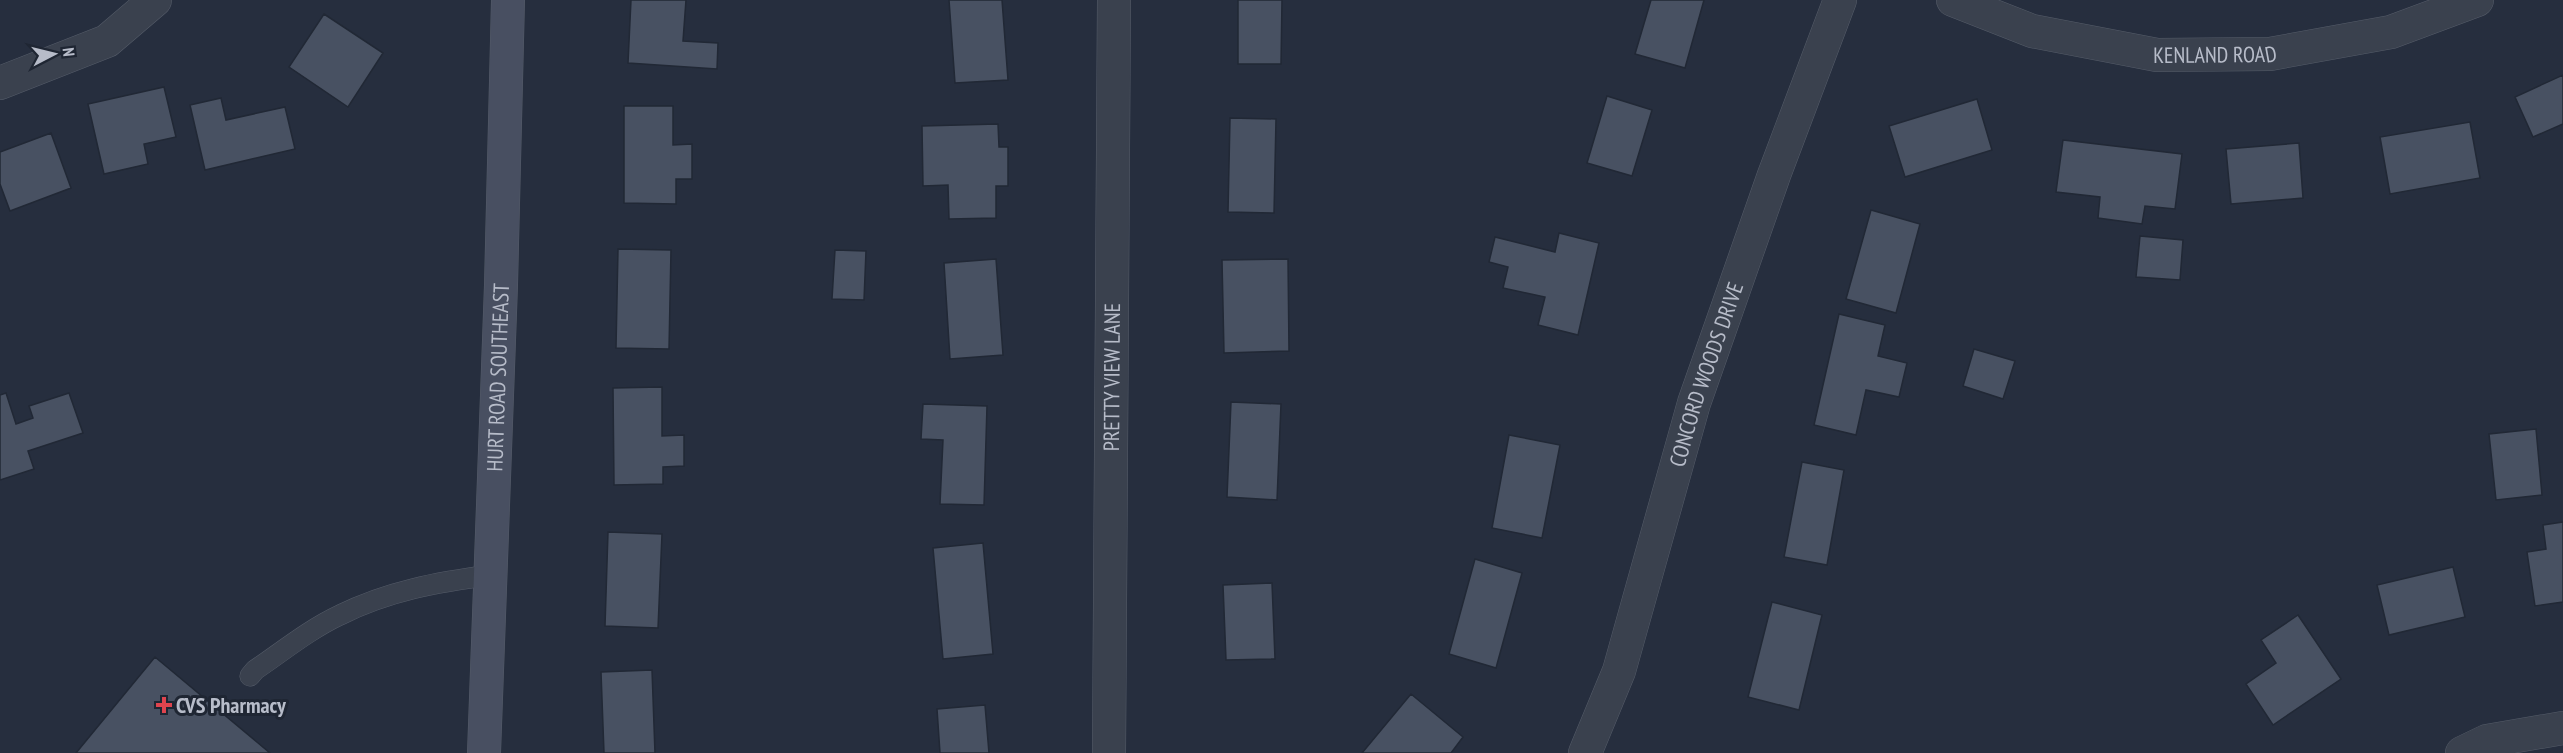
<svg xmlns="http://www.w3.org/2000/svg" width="2563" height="753" viewBox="0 0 2563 753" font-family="'PT Sans Narrow',sans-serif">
<rect width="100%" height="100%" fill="#262e3e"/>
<path fill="#485162" stroke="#212835" stroke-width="1.5" d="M631,0h55l-3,41 35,2 -1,26 -89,-6z
M949,0h53l6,80 -53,3z
M1238,0h44l-1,64h-43z
M1651,0h53l-19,68 -50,-14z
M324,14l59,39 -35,54 -59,-40z
M2563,75v49l-30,13 -18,-40z
M164,87l12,50 -32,7 4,20 -44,10 -16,-70z
M1607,96l45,14 -20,66 -45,-13z
M221,98l5,22 59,-13 10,42 -90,21 -15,-65z
M1977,99l15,51 -87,27 -16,-51z
M624,106h49v39l19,-1v35h-16v25l-52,-1z
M1230,118l46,1 -2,94 -46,-1z
M2470,122l10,56 -90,16 -10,-57z
M998,124l1,23h9v39h-12v32l-47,1 -1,-34 -25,1 -1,-60z
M51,133l20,55 -61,23 -10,-27v-32z
M2063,140l119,14 -7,55 -30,-3 -3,18 -44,-6 2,-21 -44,-5z
M2299,143l4,55 -72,6 -5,-55z
M1871,210l49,14 -24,89 -50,-14z
M1559,233l40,10 -21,92 -40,-10 7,-28 -42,-9 5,-21 -19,-5 6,-25 60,15z
M2140,236l43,4 -3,40 -44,-3z
M618,249l53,1 -2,99 -53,-1z
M835,250l31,1 -2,49 -32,-1z
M996,259l7,96 -53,4 -6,-96z
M1288,259l1,92 -65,2 -2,-93z
M1839,314l46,11 -7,31 29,7 -8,34 -33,-7 -10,45 -42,-10z
M1974,349l41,12 -12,38 -40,-13z
M662,387v49l22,-1v31l-21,1v17l-49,1 -1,-97z
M6,393l10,31 17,-6 -4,-12 40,-13 14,40 -55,18 6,18 -34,11v-85z
M1231,402l50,2 -4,96 -50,-3z
M923,404l64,2 -3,99 -44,-1 3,-64 -22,-1z
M2536,429l6,66 -46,5 -7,-66z
M1509,435l51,10 -18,93 -50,-10z
M1802,462l42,8 -17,95 -43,-8z
M2563,522v80l-28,4 -8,-54 19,-3 -3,-24z
M608,532l54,2 -4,94 -53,-2z
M983,543l10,111 -50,5 -10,-111z
M1475,559l47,14 -26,95 -47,-14z
M2453,567l12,50 -76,18 -12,-50z
M1272,583l3,76 -49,1 -3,-75z
M1772,602l50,13 -23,95 -51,-13z
M2298,615l43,64 -68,46 -27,-41 30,-21 -15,-23z
M155,657l115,96h-194z
M652,670l3,83h-51l-3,-81z
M1411,694l52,43 -12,16h-89z
M985,705l4,48h-49l-3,-44z"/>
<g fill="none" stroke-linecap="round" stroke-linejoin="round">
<defs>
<path id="lane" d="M250,676l5,-6c28,-19 55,-41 85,-55 48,-24 98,-33 151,-40"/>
<g id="street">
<path id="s1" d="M1953,0l79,31 125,24 113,-1 121,-22 86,-32"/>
<path d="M0,83l107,-42 48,-41"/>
<path id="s2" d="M1109,753l5,-753"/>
<path id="s3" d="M1585,753l34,-82 75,-268 80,-228 66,-175"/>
<path d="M2462,753l25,-12 76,-13"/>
</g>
<g id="secondary">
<path id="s4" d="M484,753l17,-468 7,-285"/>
</g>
</defs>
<use href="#lane" stroke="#555c69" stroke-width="21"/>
<use href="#street" stroke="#555c69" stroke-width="34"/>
<use href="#secondary" stroke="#555c69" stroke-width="34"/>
<use href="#lane" stroke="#3a414e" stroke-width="20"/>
<use href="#street" stroke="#3a414e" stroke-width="33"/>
<use href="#secondary" stroke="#484f61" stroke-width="33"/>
</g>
<path fill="#e0444e" stroke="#1f2633" stroke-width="2" d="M161 696h6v6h6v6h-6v6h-6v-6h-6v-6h6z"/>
<g text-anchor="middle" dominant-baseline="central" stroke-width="6" stroke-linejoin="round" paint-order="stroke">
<g font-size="22" fill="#b7bcc9" stroke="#1f2633">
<text stroke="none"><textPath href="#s1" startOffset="270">KENLAND ROAD</textPath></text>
<text stroke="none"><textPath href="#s3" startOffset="398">CONCORD WOODS DRIVE</textPath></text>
<text stroke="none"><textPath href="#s2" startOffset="376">PRETTY VIEW LANE</textPath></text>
<text stroke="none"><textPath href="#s4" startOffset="376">HURT ROAD SOUTHEAST</textPath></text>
</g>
<g font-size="22" font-weight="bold" fill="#b7bcc9" stroke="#1f2633" text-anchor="start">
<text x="176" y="705">CVS Pharmacy</text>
</g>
</g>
<g transform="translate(54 54) rotate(83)" stroke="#1f2633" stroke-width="4.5" paint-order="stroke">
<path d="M0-4.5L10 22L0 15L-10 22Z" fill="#b7bcc9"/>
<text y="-9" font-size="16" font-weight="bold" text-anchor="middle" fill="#b7bcc9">N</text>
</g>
</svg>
